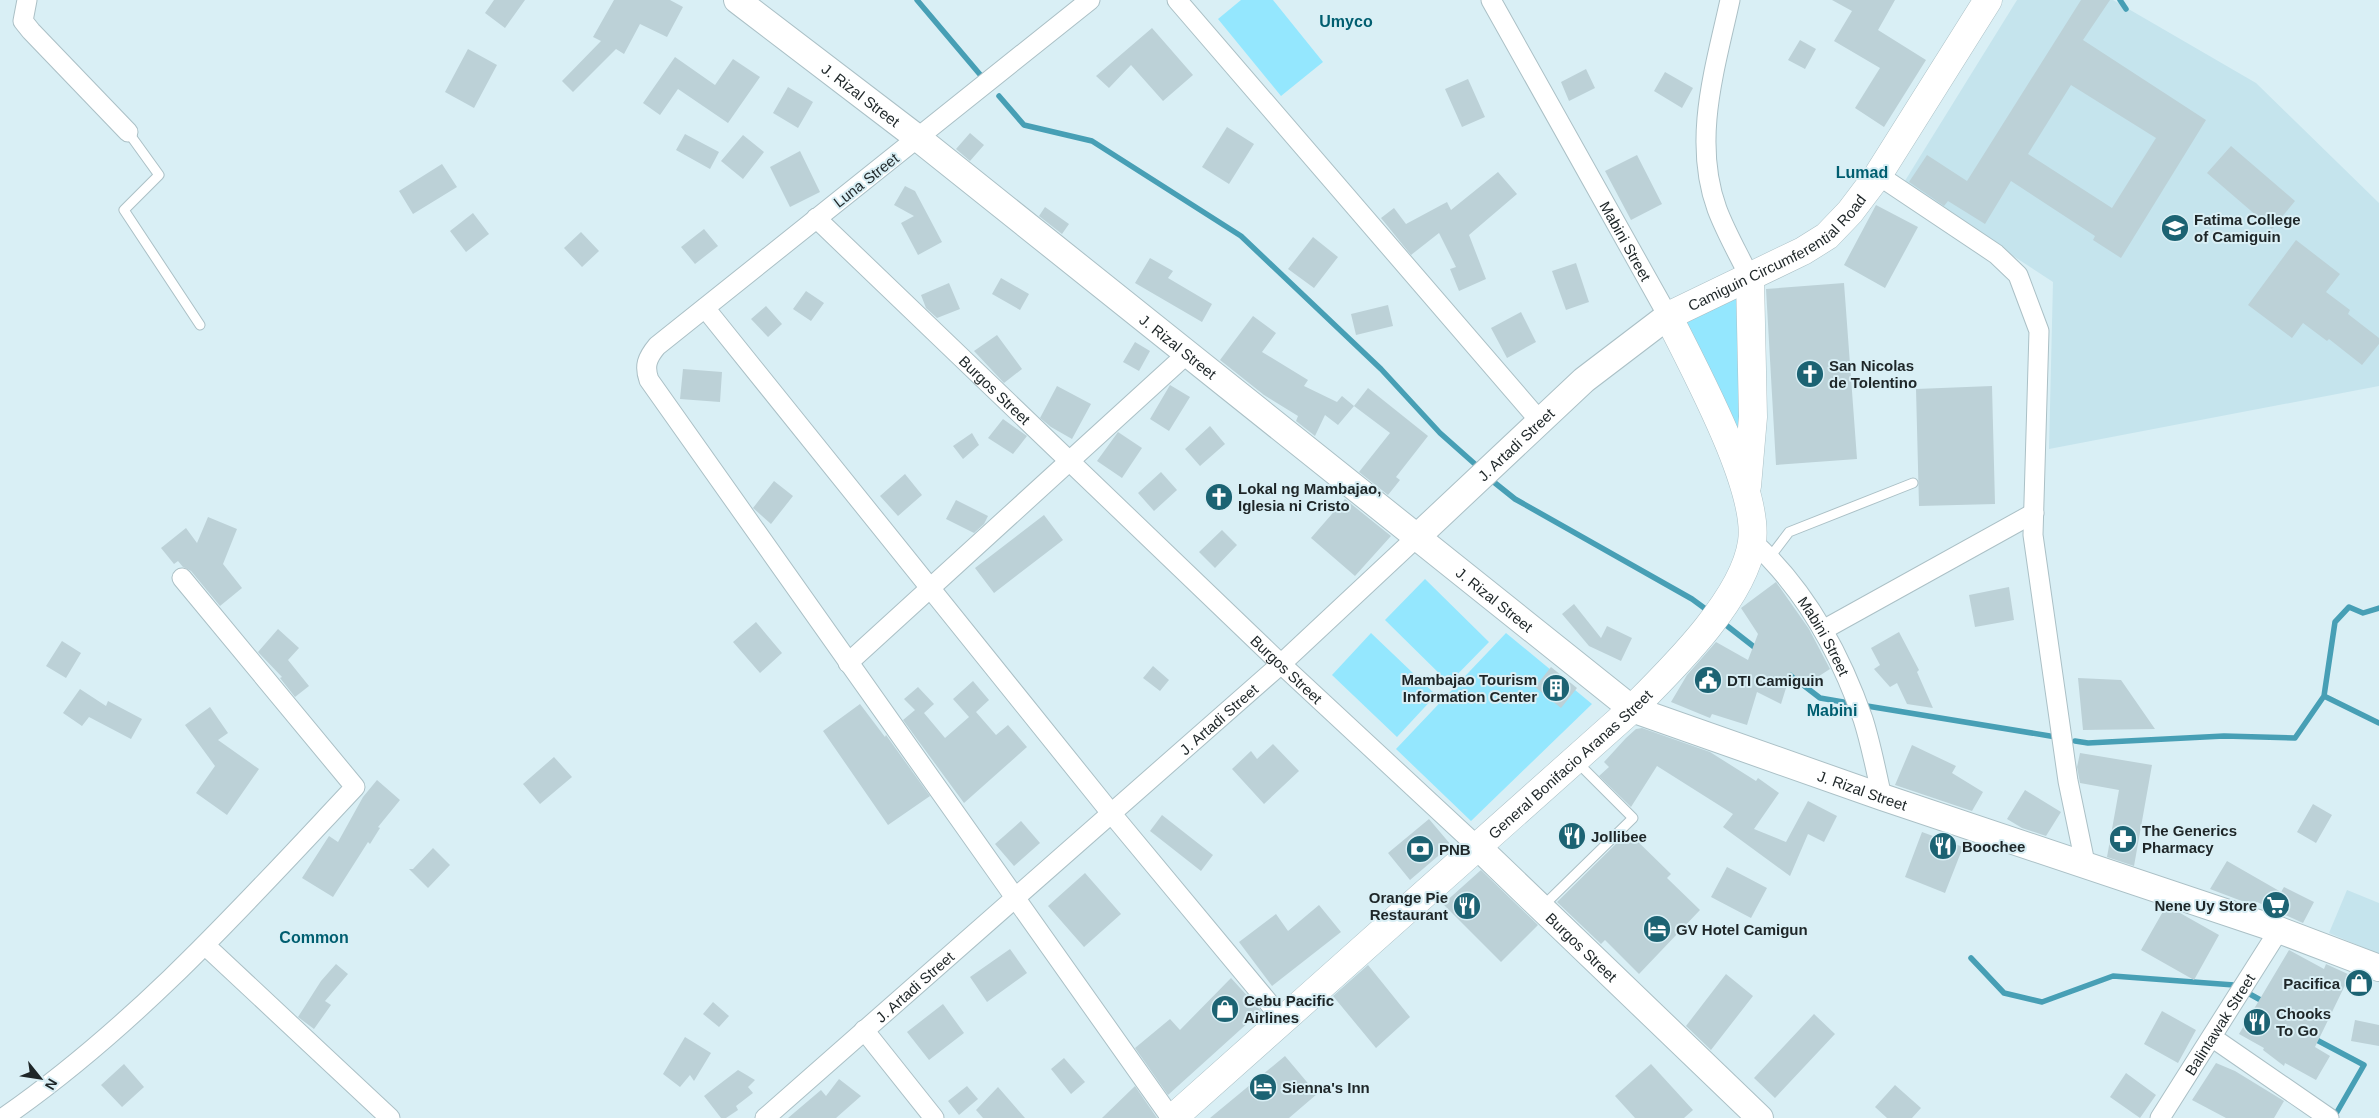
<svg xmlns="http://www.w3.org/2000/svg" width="2379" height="1118" viewBox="0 0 2379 1118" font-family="Arial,sans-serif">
<rect width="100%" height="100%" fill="#d9eff5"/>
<path fill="#c5e4ed" d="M2017,0h96l143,83 123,120v183l-330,63 4,-167 -150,-98z
M2347,890l32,13v51l-50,-21z"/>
<path fill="#94e7fe" d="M1241,0h32l50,62 -42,34 -63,-77z
M1742,290l2,172 -63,-144z
M1425,579l64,63 -40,41 -64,-63z
M1371,633l65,62 -39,42 -65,-62z
M1506,633l86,71 -121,117 -75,-72z"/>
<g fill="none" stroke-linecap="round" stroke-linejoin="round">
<path stroke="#479fb5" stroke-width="5.5" d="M917,0l66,78
M2120,0l6,9
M999,96l25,29 68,16 149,95 140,133 59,64 36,32
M1495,483l20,16 177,100 15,11
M1726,625l32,25
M1785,671l35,27 29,5
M2324,696l55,27
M1867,706l189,31
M2075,741l13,2 136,-7 71,2 29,-42 11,-74 14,-15 14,6 16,-5
M1971,958l33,35 38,9 71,-26 121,9
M2246,992l20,11
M2313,1038l51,27 -27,47"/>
</g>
<path fill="#bcd1d7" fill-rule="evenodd" d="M494,0h31l-20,28 -20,-15z
M614,0h56l13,7 -16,30 -27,-13 -16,30 -8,-5 -43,43 -11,-11 39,-40 -8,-4z
M1832,0h63l-17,30 48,30 -42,67 -29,-19 25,-40 -46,-27 18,-30z
M2081,0h29l-27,40 123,80 -85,138 -28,-18 2,-4 -84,-55 -26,43 -37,-23 -4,5 -35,-24 18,-27 40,26zM2071,85l85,53 -44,70 -84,-54z
M1152,28l41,47 -30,26 -32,-36 -22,23 -13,-12z
M1800,40l16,9 -11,20 -17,-9z
M468,49l29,16 -23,43 -29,-16z
M675,57l40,28 18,-26 27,18 -32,46 -50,-34 -18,26 -17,-12z
M1586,69l9,19 -26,13 -8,-19z
M1665,72l28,16 -11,20 -28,-17z
M1468,79l17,38 -23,10 -17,-38z
M788,87l25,15 -15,26 -25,-15z
M1227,127l27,17 -25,40 -27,-17z
M970,133l14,12 -14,16 -14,-12z
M685,134l34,18 -9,17 -34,-19z
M743,135l21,17 -21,27 -22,-18z
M2231,146l64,55 -23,28 -65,-56z
M800,151l20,41 -30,15 -20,-40z
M1637,155l25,49 -31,16 -26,-49z
M442,164l15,23 -44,27 -14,-23z
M1498,172l19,22 -48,41 17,44 -27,12 -9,-22 6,-2 -17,-34 -28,22 -30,-37 13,-10 12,16 41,-22 4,8z
M905,186l10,5 27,51 -24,13 -17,-32 13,-7 -20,-11z
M1876,205l42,22 -33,61 -41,-23z
M1045,207l24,17 -7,10 -23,-18z
M473,213l16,21 -23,18 -16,-21z
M704,229l14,17 -23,18 -14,-17z
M581,232l18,19 -17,16 -18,-19z
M1313,237l25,20 -24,31 -26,-19z
M2296,240l44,34 -14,18 24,18 -2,4 31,24v6l-17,21 -33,-26 -2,2 -24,-18 -11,15 -44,-33z
M1150,258l23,13 -5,7 44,26 -10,18 -67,-39z
M1576,263l13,39 -23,8 -14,-39z
M1001,278l28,16 -9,16 -28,-16z
M949,283l11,26 -23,9 -11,-10 -5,-13z
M1844,283l13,176 -81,6 -10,-176z
M806,291l18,12 -13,18 -18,-12z
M1388,305l5,21 -37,9 -5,-21z
M766,306l16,18 -14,13 -17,-18z
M1521,312l15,30 -29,16 -16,-30z
M1253,316l23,17 -14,19 46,28 -4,6 33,16 5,-6 12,10 -16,19 -13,-10 -10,21 -19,-15 2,-5 -34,-21 -44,-35z
M997,335l25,34 -18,14 -30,-32z
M1135,342l15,9 -11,20 -16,-9z
M683,369l39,3 -2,30 -40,-3z
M1170,385l20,12 -21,34 -19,-12z
M1057,386l34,18 -19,35 -21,-12 -11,-9z
M1992,386l3,118 -76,2 -3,-117z
M1368,388l60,48 -32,41 4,3 -12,15 -29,-23 31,-39 -36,-27z
M1003,419l24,17 -14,18 -25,-16z
M1210,426l15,18 -25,22 -15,-17z
M1118,432l24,16 -20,30 -25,-17z
M972,433l7,12 -16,14 -10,-13z
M1161,472l16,18 -23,21 -16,-18z
M905,474l17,21 -24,21 -18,-20z
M774,481l19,15 -22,28 -18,-16z
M1345,499l46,37 -36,40 -44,-38z
M956,500l32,16 -4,8 -10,9 -28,-14z
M1044,515l19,25 -69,53 -19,-25z
M208,517l29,12 -14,35 19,24 -22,18 -29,-35 -8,-4 -5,-6 -4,3 -13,-16 25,-20 11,15z
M1222,530l15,15 -22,23 -16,-16z
M1776,582l33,47 21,40 -25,16 -14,-13 -10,32 -24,-12 -10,33 -35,-11 -2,4 -39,-16 16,-27 29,-33 32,18 10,-26 -17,-26z
M2009,587l5,33 -39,7 -6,-32z
M1574,604l27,34 6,-12 25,12 -11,23 -32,-15 -27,-32z
M756,622l26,31 -22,20 -27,-31z
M278,629l21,19 -11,12 21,26 -14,11 -15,-19 2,-1 -24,-25z
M1899,632l20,38 -2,2 16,36 -26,-4 -10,-21 -7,4 -16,-18 6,-4 -9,-17z
M62,641l19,12 -15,25 -20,-12z
M1153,666l16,14 -9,11 -17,-13z
M1551,667l26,21 -16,20 -26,-21z
M2078,678l43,2 34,49 -72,1z
M973,681l16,19 -13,12 20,23 12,-10 19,22 -63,56 -61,-83 12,-10 -11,-11 14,-12 16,17 -10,9 21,25 24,-21 -16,-18z
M80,689l26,17 2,-5 34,18 -11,20 -42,-22 -7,9 -19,-13z
M860,704l25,33 1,-2 44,61 -42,29 -65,-94z
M210,707l18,26 -10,7 41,29 -32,46 -31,-22 19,-27 -30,-41z
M1642,728l68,24 46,29 2,-3 21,15 -25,36 32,13 22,-41 29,15 -13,26 -16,-8 -18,42 -67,-49 10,-13 -76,-48 -26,41 -32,-31 10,-9 -5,-5 22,-24 10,-9z
M1273,744l26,27 -35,33 -32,-35 19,-18 6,8z
M1912,745l44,21 -4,7 31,19 -11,19 -77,-26z
M2080,753l72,12 -18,101 -27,-9 12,-67 -39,-7 -3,-16z
M554,757l18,20 -32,27 -17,-20z
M377,780l23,20 -22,27 2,1 -10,16 -2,-2 -35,55 -31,-19 27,-42 9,6 25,-45z
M2025,790l36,22 -15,24 -24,-8 -15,-9z
M2313,804l19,11 -16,28 -19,-11z
M1162,815l51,40 -12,16 -51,-40z
M1429,819l22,26 -41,35 -22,-27z
M1021,821l19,22 -26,23 -19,-22z
M1628,832l43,42 -4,4 33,32 -61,64 -34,-34 -4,4 -44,-42z
M1922,832l41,15 -18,46 -40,-16z
M433,848l17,17 -22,23 -19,-19h4z
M2227,861l54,31 3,-5 30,15 -11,21 -46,-21 -2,4 -45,-17z
M1727,867l40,21 -16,30 -40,-21z
M1481,870l57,55 -37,37 -58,-58z
M1085,873l36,41 -37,33 -36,-41z
M1319,905l22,27 -69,54 -33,-44 37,-28 12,17z
M2165,908l15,5 39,22 -25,45 -53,-30z
M1010,949l17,24 -40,29 -17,-25z
M2289,950l35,19 2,-5 24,11 -35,72 15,9 -14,24 -31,-17 -1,3 -21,-16 1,-2 -25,-14z
M336,964l12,10 -23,27 6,4 -17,24 -16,-12 23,-36z
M1368,965l42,52 -34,31 -43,-52z
M1726,974l27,22 -42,54 -25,-24z
M1231,978l30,33 -93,84 -33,-47 35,-29 10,11z
M713,1002l16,14 -10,11 -16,-13z
M943,1004l21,29 -35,27 -22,-28z
M2162,1011l34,19 -18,33 -34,-19z
M1814,1014l21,20 -60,64 -21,-20z
M2355,1020l24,5v21l-28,-5z
M685,1037l26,16 -17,28 -4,-6 -10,12 -17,-13z
M1285,1056l32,38 -28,24h-79z
M1064,1058l21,24 -14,12 -20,-25z
M2216,1063l19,8 49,30 -10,17h-48l-34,-18z
M124,1064l20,23 -22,20 -21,-22z
M1651,1064l42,46 -9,8h-49l-20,-22z
M738,1070l17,10 -7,7 5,6 -17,13 2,4 -12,8h-5l-17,-22z
M2126,1073l30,22 -16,23 -30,-21z
M839,1079l22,17 -25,22h-48l33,-28 5,6z
M1895,1085l26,23 -9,10h-25l-12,-11z
M967,1086l11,13 -19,16 -11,-14z
M1135,1086l22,32h-55z
M998,1087l27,31h-42l-7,-8z"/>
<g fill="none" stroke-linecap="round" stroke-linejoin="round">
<defs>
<path id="lane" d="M128,132l31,43 -35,35 76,115
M1770,557l19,-25 124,-49
M1543,906l90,-88 -57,-57"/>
<g id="street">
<path d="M27,0l-4,21 8,10 97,101"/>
<path d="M1090,0l-433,346c-10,12 -13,20 -8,34l522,738"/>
<path d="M1177,0l362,420"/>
<path id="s1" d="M1491,0l177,316"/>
<path d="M1730,0c-15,69 -38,140 -13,209 9,24 22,46 33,69"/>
<path d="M1878,175l118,79 22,21 21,56 -6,204 35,246 17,82"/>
<path id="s2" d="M816,218l465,446 197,183"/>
<path d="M705,308l406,505 172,207"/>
<path id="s3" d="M1752,541c52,47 88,112 111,178 8,25 13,52 19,78"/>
<path d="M1823,630l211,-117"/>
<path d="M848,663l340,-310"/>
<path d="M206,946l184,172"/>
<path d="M864,1030l70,88"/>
<path d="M2213,1038l116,80"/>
<path d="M3,1118c133,-92 242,-214 352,-331l-173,-209"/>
<path id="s4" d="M765,1118l516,-454 137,-128"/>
<path id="s5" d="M2160,1118l119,-188"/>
</g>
<g id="secondary">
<path id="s6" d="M737,0l182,139 713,570 250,88 397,133 100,38"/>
<path id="s7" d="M1418,536l166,-156 84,-64"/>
<path id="s8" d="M1478,847l282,271"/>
</g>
<g id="primary">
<path d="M1747,486l6,-69 -3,-139"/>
<path id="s9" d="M1173,1118l459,-409c40,-40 112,-110 120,-167 8,-54 -59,-175 -84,-226l135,-65 24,-15 23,-24 28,-37 110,-175"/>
</g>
</defs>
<use href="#lane" stroke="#abc0c6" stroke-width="11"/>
<use href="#street" stroke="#abc0c6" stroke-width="21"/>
<use href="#secondary" stroke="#abc0c6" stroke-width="28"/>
<use href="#primary" stroke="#abc0c6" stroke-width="29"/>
<use href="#lane" stroke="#fff" stroke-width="9"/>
<use href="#street" stroke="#fff" stroke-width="19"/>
<use href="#secondary" stroke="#fff" stroke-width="26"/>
<use href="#primary" stroke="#fff" stroke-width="28"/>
</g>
<defs>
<symbol id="university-disc" viewBox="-11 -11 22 22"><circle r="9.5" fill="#1c6373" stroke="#d9eff5"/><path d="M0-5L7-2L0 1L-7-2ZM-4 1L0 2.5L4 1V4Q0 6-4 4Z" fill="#fff"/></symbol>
<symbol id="church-disc" viewBox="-11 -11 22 22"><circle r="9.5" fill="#1c6373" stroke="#d9eff5"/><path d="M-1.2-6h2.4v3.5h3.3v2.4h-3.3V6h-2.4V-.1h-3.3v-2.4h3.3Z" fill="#fff"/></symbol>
<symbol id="civic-disc" viewBox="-11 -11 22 22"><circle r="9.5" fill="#1c6373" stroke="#d9eff5"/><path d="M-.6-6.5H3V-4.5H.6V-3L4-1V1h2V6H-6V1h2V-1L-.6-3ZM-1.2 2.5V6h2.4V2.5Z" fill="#fff"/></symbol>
<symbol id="building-disc" viewBox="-11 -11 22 22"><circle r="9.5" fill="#1c6373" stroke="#d9eff5"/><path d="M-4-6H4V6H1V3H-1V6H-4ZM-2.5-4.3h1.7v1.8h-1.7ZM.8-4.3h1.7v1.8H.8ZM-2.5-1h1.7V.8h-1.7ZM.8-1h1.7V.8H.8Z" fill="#fff"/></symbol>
<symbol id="restaurant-disc" viewBox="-11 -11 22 22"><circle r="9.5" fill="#1c6373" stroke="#d9eff5"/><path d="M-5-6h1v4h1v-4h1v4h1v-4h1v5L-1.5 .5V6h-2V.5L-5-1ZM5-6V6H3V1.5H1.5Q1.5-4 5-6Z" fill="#fff"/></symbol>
<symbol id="pharmacy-disc" viewBox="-11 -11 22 22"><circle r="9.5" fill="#1c6373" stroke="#d9eff5"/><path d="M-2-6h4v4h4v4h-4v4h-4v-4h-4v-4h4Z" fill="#fff"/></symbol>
<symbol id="bank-disc" viewBox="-11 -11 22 22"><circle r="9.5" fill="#1c6373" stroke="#d9eff5"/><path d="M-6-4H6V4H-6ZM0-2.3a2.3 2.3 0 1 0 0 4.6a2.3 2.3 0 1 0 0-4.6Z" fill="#fff"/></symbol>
<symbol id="supermarket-disc" viewBox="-11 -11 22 22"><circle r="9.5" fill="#1c6373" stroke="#d9eff5"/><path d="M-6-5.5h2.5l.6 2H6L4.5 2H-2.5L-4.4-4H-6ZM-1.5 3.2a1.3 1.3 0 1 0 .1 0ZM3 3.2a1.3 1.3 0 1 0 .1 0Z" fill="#fff"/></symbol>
<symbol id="hotel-disc" viewBox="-11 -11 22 22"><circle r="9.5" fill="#1c6373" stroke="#d9eff5"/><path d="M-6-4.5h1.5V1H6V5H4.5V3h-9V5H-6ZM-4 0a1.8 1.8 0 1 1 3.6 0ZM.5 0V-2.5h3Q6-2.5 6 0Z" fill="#fff"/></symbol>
<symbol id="shop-disc" viewBox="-11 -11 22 22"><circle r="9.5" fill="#1c6373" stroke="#d9eff5"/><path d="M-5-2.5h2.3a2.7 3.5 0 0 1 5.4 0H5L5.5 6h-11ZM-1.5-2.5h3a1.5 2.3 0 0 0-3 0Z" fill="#fff"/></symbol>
</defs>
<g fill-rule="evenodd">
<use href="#university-disc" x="2159" y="212" width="32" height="32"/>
<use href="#church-disc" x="1794" y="358" width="32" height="32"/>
<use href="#church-disc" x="1203" y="481" width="32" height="32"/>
<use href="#civic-disc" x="1692" y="664" width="32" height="32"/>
<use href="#building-disc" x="1540" y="672" width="32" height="32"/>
<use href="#restaurant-disc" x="1556" y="820" width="32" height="32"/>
<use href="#pharmacy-disc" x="2107" y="823" width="32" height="32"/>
<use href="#restaurant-disc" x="1927" y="830" width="32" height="32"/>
<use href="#bank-disc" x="1404" y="833" width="32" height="32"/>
<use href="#supermarket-disc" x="2260" y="889" width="32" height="32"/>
<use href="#restaurant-disc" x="1451" y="890" width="32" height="32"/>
<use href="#hotel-disc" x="1641" y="913" width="32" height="32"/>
<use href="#shop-disc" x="2343" y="967" width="32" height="32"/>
<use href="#shop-disc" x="1209" y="993" width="32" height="32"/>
<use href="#restaurant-disc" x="2241" y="1006" width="32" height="32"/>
<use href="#hotel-disc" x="1247" y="1071" width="32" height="32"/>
</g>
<g text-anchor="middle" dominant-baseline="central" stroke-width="4" stroke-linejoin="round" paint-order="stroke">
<g font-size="15" fill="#1e2628" stroke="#d9eff5">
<text stroke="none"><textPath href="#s6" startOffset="156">J. Rizal Street</textPath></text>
<text transform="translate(866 180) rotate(-38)">Luna Street</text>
<text stroke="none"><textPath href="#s1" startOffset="276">Mabini Street</textPath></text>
<text stroke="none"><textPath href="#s9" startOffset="1194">Camiguin Circumferential Road</textPath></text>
<text stroke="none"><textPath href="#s6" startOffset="561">J. Rizal Street</textPath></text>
<text stroke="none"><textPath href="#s2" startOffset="248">Burgos Street</textPath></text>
<text stroke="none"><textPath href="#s7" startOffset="134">J. Artadi Street</textPath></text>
<text stroke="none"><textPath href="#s6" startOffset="966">J. Rizal Street</textPath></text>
<text stroke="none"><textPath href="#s3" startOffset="120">Mabini Street</textPath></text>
<text stroke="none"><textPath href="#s2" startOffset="652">Burgos Street</textPath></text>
<text stroke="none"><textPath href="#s4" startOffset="604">J. Artadi Street</textPath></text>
<text stroke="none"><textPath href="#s9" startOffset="532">General Bonifacio Aranas Street</textPath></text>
<text stroke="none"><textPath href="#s6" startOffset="1386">J. Rizal Street</textPath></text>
<text stroke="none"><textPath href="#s8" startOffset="144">Burgos Street</textPath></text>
<text stroke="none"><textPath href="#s4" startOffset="199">J. Artadi Street</textPath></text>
<text stroke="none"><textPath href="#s5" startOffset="111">Balintawak Street</textPath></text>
</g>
<g font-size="15" font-weight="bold" fill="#1e2628" stroke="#d9eff5" text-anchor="start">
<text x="2194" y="219">Fatima College<tspan x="2194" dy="17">of Camiguin</tspan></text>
<text x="1829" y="365">San Nicolas<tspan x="1829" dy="17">de Tolentino</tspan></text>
<text x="1238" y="488">Lokal ng Mambajao,<tspan x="1238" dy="17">Iglesia ni Cristo</tspan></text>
<text x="1537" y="679" text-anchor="end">Mambajao Tourism<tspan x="1537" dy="17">Information Center</tspan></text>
<text x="1727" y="680">DTI Camiguin</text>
<text x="2142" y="830">The Generics<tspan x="2142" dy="17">Pharmacy</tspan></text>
<text x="1591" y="836">Jollibee</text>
<text x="1962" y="846">Boochee</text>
<text x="1439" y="849">PNB</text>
<text x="1448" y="897" text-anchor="end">Orange Pie<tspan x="1448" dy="17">Restaurant</tspan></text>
<text x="2257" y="905" text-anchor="end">Nene Uy Store</text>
<text x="1676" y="929">GV Hotel Camigun</text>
<text x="2340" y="983" text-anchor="end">Pacifica</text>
<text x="1244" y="1000">Cebu Pacific<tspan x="1244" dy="17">Airlines</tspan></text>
<text x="2276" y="1013">Chooks<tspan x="2276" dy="17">To Go</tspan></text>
<text x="1282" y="1087">Sienna's Inn</text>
</g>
<g font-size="16" font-weight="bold" fill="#005e70" stroke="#d9eff5">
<text x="1346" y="21">Umyco</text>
<text x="1862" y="172">Lumad</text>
<text x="1832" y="710">Mabini</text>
<text x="314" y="937">Common</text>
</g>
</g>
<g transform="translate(40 1078) rotate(120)" stroke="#d9eff5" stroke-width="4" paint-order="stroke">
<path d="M0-4L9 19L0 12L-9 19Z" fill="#1e2628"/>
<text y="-8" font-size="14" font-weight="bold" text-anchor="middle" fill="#1e2628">N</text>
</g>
</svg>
